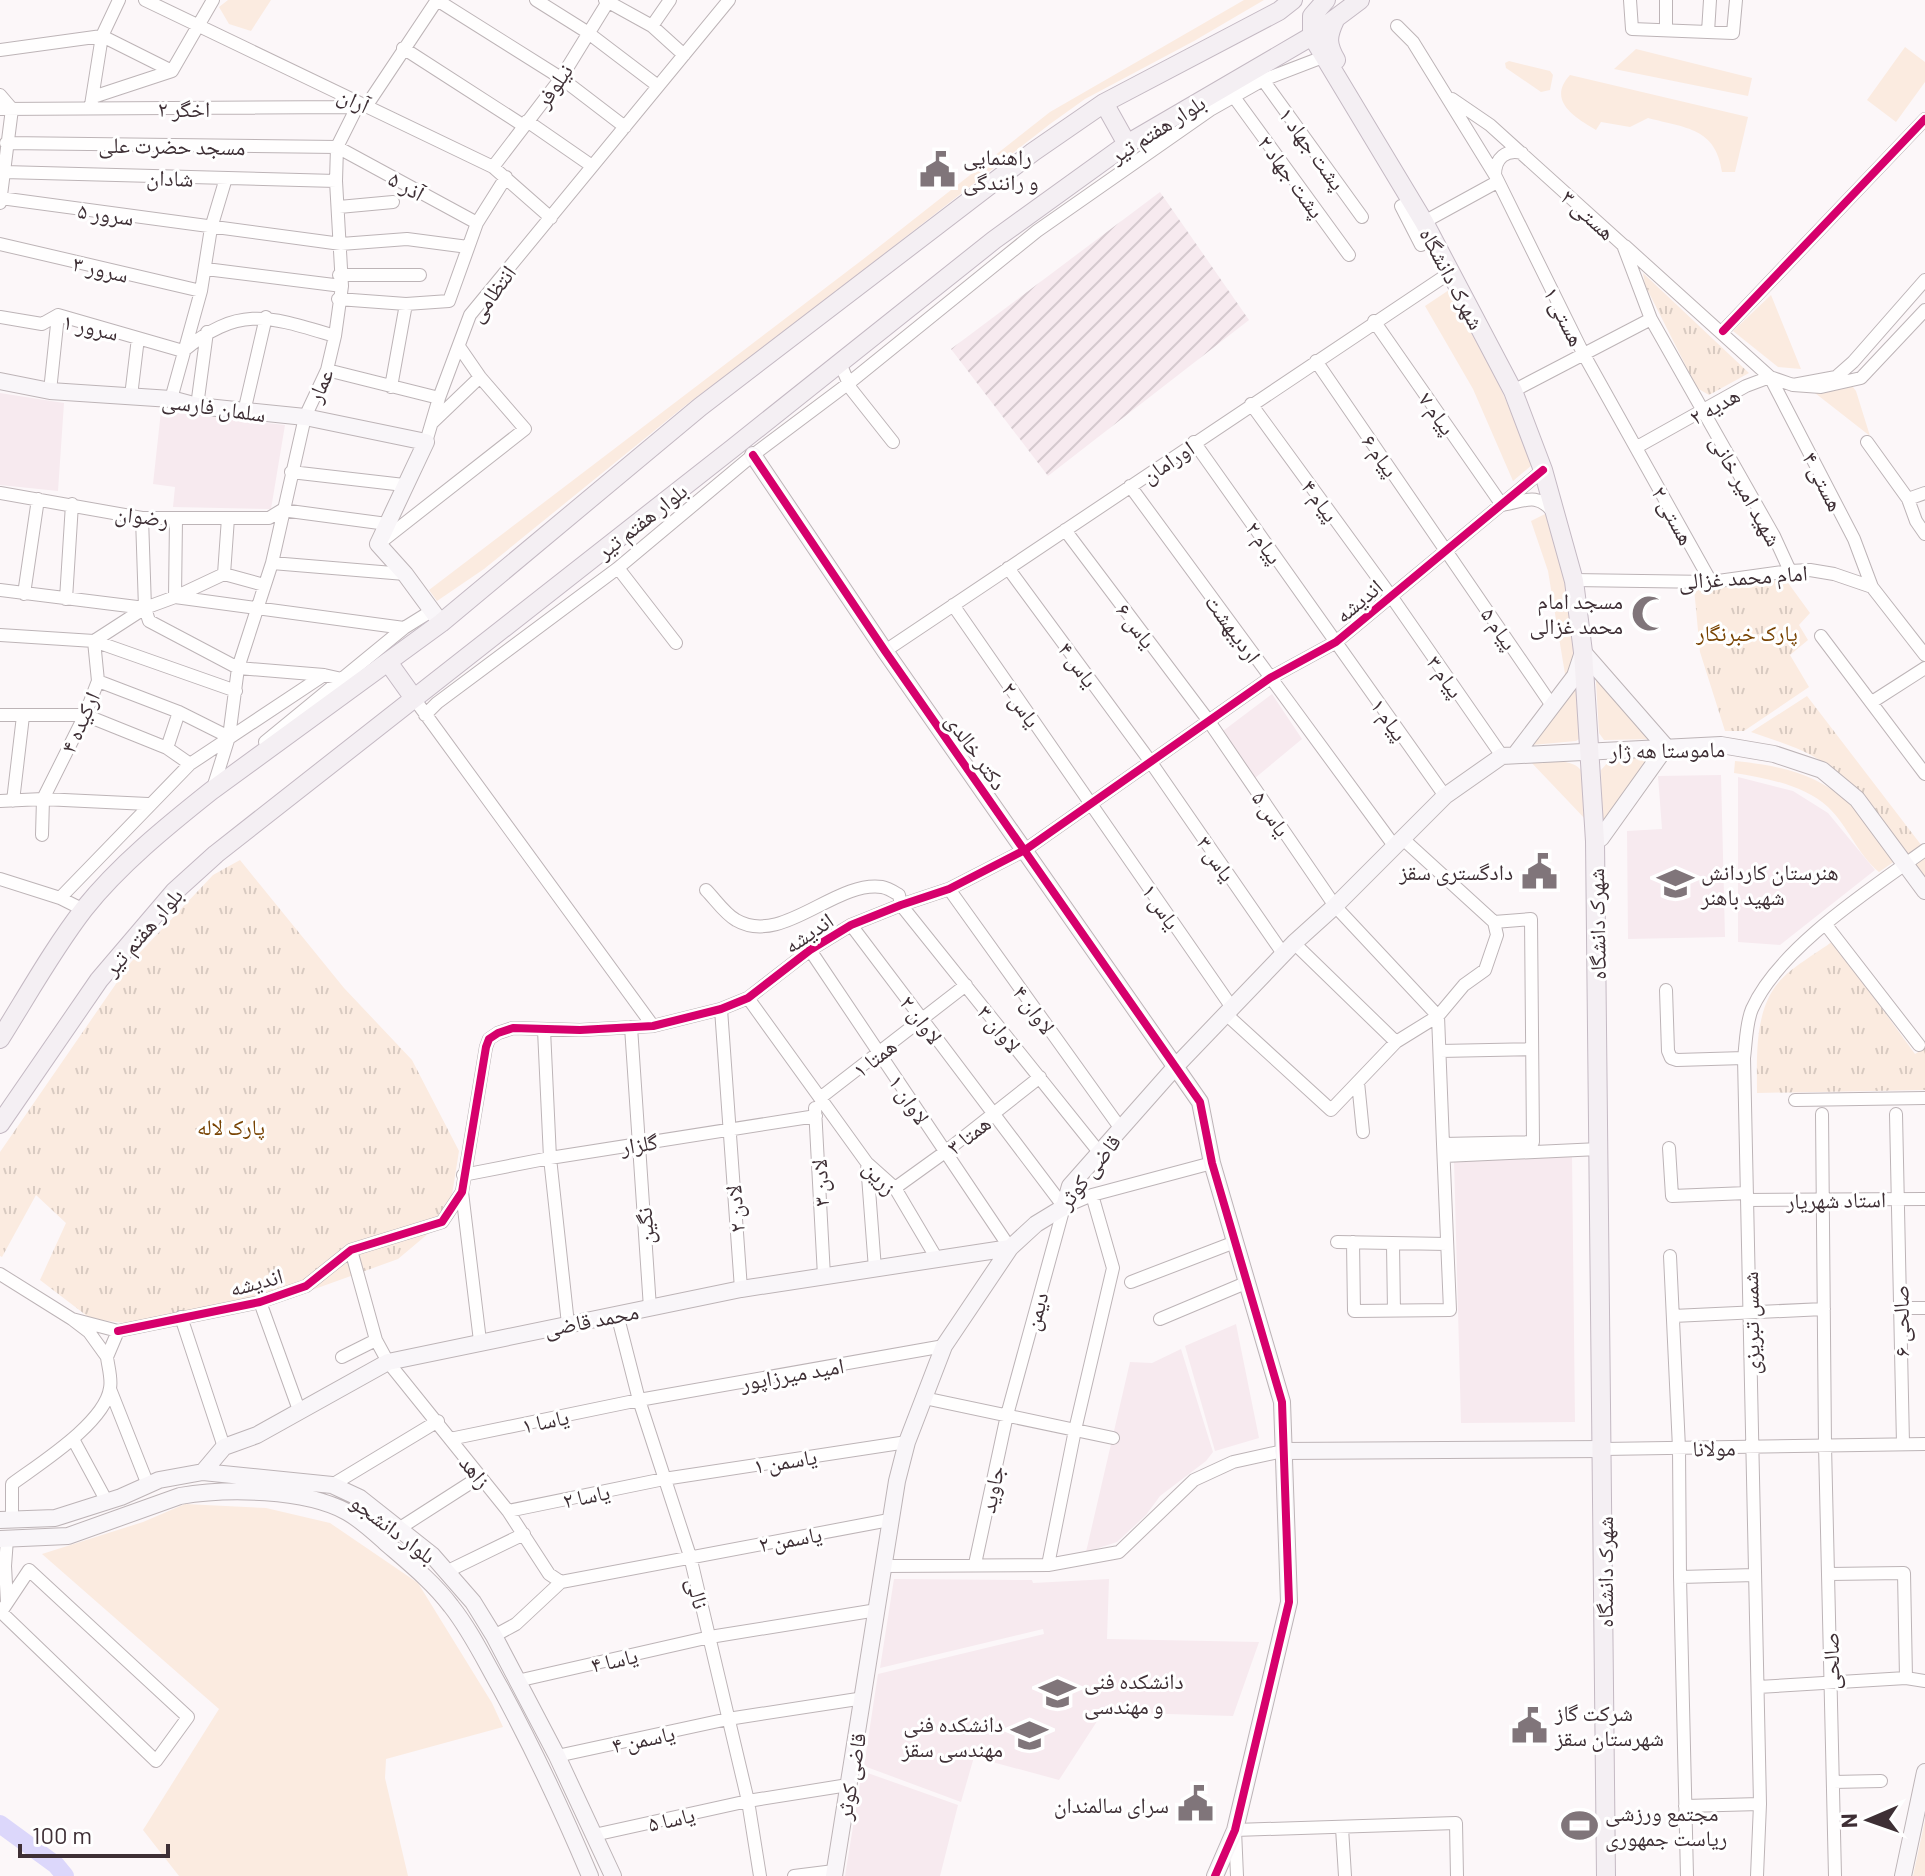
<svg xmlns="http://www.w3.org/2000/svg" width="1925" height="1876" viewBox="0 0 1925 1876" font-family="Barlow,'Noto Naskh Arabic',sans-serif">
<defs>
<pattern id="industrial-furrows" width="10" height="10" patternUnits="userSpaceOnUse" patternTransform="scale(2)"><rect width="10" height="10" fill="#f7eaef"/><path d="M-1 1l2-2M0 10L10 0M9 11l2-2" fill="none" stroke="#d5c9ce"/></pattern>
<pattern id="park-tufts" width="24" height="20" patternUnits="userSpaceOnUse" patternTransform="scale(2)"><rect width="24" height="20" fill="#fbebe0"/><path d="M3 7l-1-3M5 7V3M7 7l1-3M15 17l-1-3M17 17v-4M19 17l1-3" fill="none" stroke="#d8cac1"/></pattern>
</defs>
<rect width="100%" height="100%" fill="#fcf7f9"/>
<path fill="#f7eaef" d="M0,393l64,10 -6,88 -58,-6z
M161,411l124,14 -14,84 -98,-2 2,-20 -22,-3z
M1272,694l30,45 -47,39 -32,-47z
M1721,775l4,162 -97,2 -1,-108 35,-2 -4,-53z
M1738,777l55,14 35,22 47,57 -95,75 -42,-3z
M1572,1156l3,266 -114,1 -7,-263z
M1236,1324l23,114 -44,13 -30,-105z
M1181,1349l32,103 -7,9 -46,35 -14,19 -29,27 -31,10 44,-190 22,1z
M894,1579l138,1 1,3 76,-4 -2,60 152,3 -26,74 -130,-4 -44,68 -85,-23 -13,45 -97,-36 14,-92 166,-40 -1,-5 -163,39z
M862,1771l96,34 -18,71h-95z"/>
<path fill="url(#industrial-furrows)" d="M1160,192l89,128 -201,156 -97,-127z"/>
<path fill="#fbebe0" d="M228,0h43l-20,31 -22,-7 -10,-17z
M1244,0h20l-70,41 -109,58 -35,25 -271,212 -93,69 -202,164 -47,32 -8,-11 437,-333 184,-145z
M1905,47l20,15v20l-29,40 -29,-22z
M1636,49l116,29 -4,18 -134,-27z
M1509,61l41,10 3,4 -3,15 -9,2 -35,-24 -1,-5z
M1570,75l178,42 -13,55h-13c-6,-44 -36,-44 -74,-54l-18,9 -29,-5 -5,8c-20,-12 -50,-29 -26,-55z
M1449,290c33,57 61,113 83,175l-19,16 -40,-92 -48,-83z
M1771,295l30,74 -23,-2 -45,-36z
M1852,386l4,5 14,45 -55,-43z
M1547,513l18,67 14,77 -13,23 -18,-109 -17,-50z
M1598,674l56,65 -50,1 -5,-7 -3,-51z
M1579,684l3,53 -6,4 -44,4z
M1629,756h24l-51,70 -1,-56 9,-10z
M1529,760c61,1 56,3 59,62z
M1735,761c41,4 80,12 112,40 19,16 33,41 48,60l-16,11c-21,-17 -31,-46 -51,-65 -24,-22 -62,-29 -94,-34z
M185,1504l81,4 64,15 88,60 74,120 11,24 -117,32 -1,19 23,98h-229l-36,-46 76,-121 -177,-155 101,-32z
M1925,1820v56h-12z"/>
<path fill="url(#park-tufts)" d="M1643,273l106,100 -40,22 -12,-7 -52,-103z
M1786,580l24,33 -11,12 9,15 -18,15 19,32 -65,44h-19l-25,-79 -6,-64z
M1807,696l118,154v28c-30,-40 -58,-86 -101,-115 -22,-15 -48,-22 -73,-31z
M240,860l104,128 68,72 47,91 -7,44 -10,27 -44,37 -86,31 -187,33 -34,-4 -51,-39 26,-57 -30,-28 -34,62 -2,-1v-104l131,-190 82,-87z
M1833,941l82,113 10,-6v42l-168,3c0,-35 -3,-81 21,-110 12,-15 39,-30 55,-42z"/>
<g fill="none" stroke-linecap="round" stroke-linejoin="round">
<path stroke="#dcd7fb" stroke-width="18" d="M0,1824l56,41 9,11"/>
<defs>
<path id="street" d="M145,0l348,167 58,51
M437,0l124,78 64,49
M536,0l51,32 71,54
M605,0l47,26 32,29
M1630,0l2,29 101,4 3,-33
M1666,0v30
M652,26l18,-26
M1397,26l16,16 82,133 88,178 128,229
M1708,32l2,-32
M102,36l70,35
M403,48l121,78
M0,50l102,-14
M1263,80l99,137
M0,95l12,14 -12,94
M93,97l79,-26 41,-71
M1234,97l115,158
M1452,99l38,26 133,120 28,74 123,217 16,35
M91,105l11,-69 17,-36
M0,109l357,-2
M527,121l65,45
M6,143l331,4 140,76
M493,167l68,-89 48,-78
M4,172l332,9
M1495,175c0,-17 11,-26 27,-22
M0,198l341,46 66,-5 61,8
M1401,206l20,39
M339,207l54,-5
M1424,222l73,-40
M0,244l201,47
M1625,246l145,131 84,162 18,48
M206,269l136,17
M339,275h81
M1925,280l-72,82 -17,15 -43,8 28,2 40,-9 64,-68
M338,299l68,5 43,-3 28,-78 29,-46
M0,317l42,7 16,-9 125,36
M1374,321l128,184c23,-4 35,-13 51,7
M1723,331l202,-212
M183,351c57,-47 88,-34 152,-15
M1316,361l237,346
M840,363l11,26 42,53
M327,370l112,28
M391,387l15,-83
M50,391l8,-76
M1513,391l138,-72
M131,396l7,-58
M171,399l30,-108 10,-63 15,-50
M1251,404l140,192 111,160
M197,406l10,-74
M244,412l22,-95
M433,422l47,-45
M426,442l13,-44 31,-83 259,-315
M1194,442l251,354
M1867,442l41,57 8,22 9,13
M1637,447l109,-61 24,-9 23,8
M291,472l113,13
M1130,486l265,361
M0,493l142,25h127l13,-8 105,14
M1908,499l17,-6
M142,518l3,90 4,13 89,47 86,7 18,4
M176,519l-1,78 229,31
M1065,530l143,190 127,186 103,110 5,128 90,-2 -2,-223 -37,3 3,13 -12,35 -21,15 -26,31 -42,26 -65,68 -104,-95
M381,542l144,-113 -45,-52 -20,-29
M272,563l133,11
M618,568l58,75
M1008,568l142,193 134,194
M224,574l4,-56
M1573,580l138,2 79,-11 20,-1 24,4 38,13 53,68
M0,590l145,18
M24,594l14,-95
M66,599l6,-95
M953,605l280,404
M0,635l94,6 51,-33 30,-11 49,-23 40,11
M1821,636l104,138
M885,651l566,-379
M98,681l81,31 50,25
M413,697l240,329
M1872,702l53,-34
M0,715h85l82,33 23,16
M425,715l12,-12 181,-135 135,-113 96,-72 188,-152 173,-121 53,-30 60,-23
M265,742l139,-114 29,-18
M167,748l12,-36
M213,788l16,-51 9,-69 34,-105 33,-146 22,-47 8,-34 7,-50 -6,-105 1,-34 20,-40 10,-2 70,-105
M0,801l43,-2 105,5
M13,801l10,-85
M42,835l1,-36 42,-84 13,-34 -4,-40 142,50
M1403,839l91,83
M0,879l60,19 24,12
M949,889l172,240
M706,890c9,9 19,24 30,30 46,27 99,-40 146,-33 6,1 12,5 17,8l2,10 198,247
M60,898l130,-134 134,-89
M851,925l213,282
M1826,925l93,120
M1294,943l102,99
M810,950l200,298
M1666,990l2,61 3,7 6,2 67,-2
M748,998l119,165 28,25 42,71
M721,1009l20,280
M631,1027l19,281
M544,1030l6,128 18,166
M1440,1051l92,-2
M1358,1082l5,50
M820,1098l146,-113
M1795,1100l130,-2
M815,1108l9,168
M1822,1114l3,331 10,431
M1896,1114l7,330
M1669,1148l3,48 75,-3
M1444,1156l155,-7
M867,1163l8,106
M463,1175l87,-17 266,-42
M895,1188l50,-36 95,-75
M462,1192l18,149
M1747,1200l178,-1
M1064,1207l28,-12 120,-32
M1337,1242l110,2
M1353,1242l1,69 96,-1 -7,-166
M1393,1245l1,66
M351,1250l25,90 12,22 120,149 41,63 12,8
M1670,1256l9,192 1,129 7,299
M0,1274l72,45
M1131,1282l104,-40
M260,1302l39,108
M1900,1308h25
M617,1314l22,86 51,156 58,245 12,75
M1673,1316l151,-7
M181,1317l43,130
M72,1319l46,12 -11,26 -18,-25z
M1160,1319l88,-37
M118,1331l142,-29 46,-16 45,-36 91,-28 20,-30 24,-145 3,-8 9,-6 15,-5 67,2 73,-4 68,-17 27,-11 62,-48 41,-25 50,-20 48,-16 76,-39 245,-172 66,-36 207,-172
M342,1357l34,-17
M110,1389l38,96
M924,1398l189,40
M73,1439l33,61
M450,1439l189,-39 305,-54
M1603,1449l322,-5
M332,1485l106,-64
M508,1511l156,-32 243,-37
M12,1520v-36c27,-20 93,-61 98,-96 2,-9 -2,-22 -3,-31
M400,1528l81,-52
M7,1539l-2,27 2,36
M975,1564l32,-149 57,-208
M1048,1565l27,-135 38,-162 -21,-73
M883,1566l165,-1 71,-13 75,-72 39,-18 50,-11
M29,1570l159,147 -32,44 -155,-149z
M448,1571l76,-37
M1829,1574l75,-1 2,105
M1680,1577l75,-2
M561,1582l328,-62
M494,1636l22,-12 45,-42
M517,1681l193,-44 167,-27
M1758,1687l148,-9 19,3
M557,1756l171,-37 136,-21
M1833,1782l48,-1
M1685,1806l75,-2
M1342,1828l3,48
M594,1835l154,-34 100,-16
M794,1876l40,-5
M1237,1876l-2,-46 221,-7 1,53
M1757,1876l3,-72 -16,-746c2,-15 2,-35 8,-49 27,-61 119,-120 173,-159"/>
<path id="secondary" d="M0,381l50,10 121,8 26,7 108,11 121,25 -48,102 27,30 36,49
M753,455l132,196 315,451 12,61 70,239 7,200 -54,228 -20,46
M1515,755l60,-79 8,-24 83,95 -65,91 -6,3
M1283,1451l320,-2
M203,1472l21,-25 33,-12 131,-73 353,-73 269,-41
M0,1520l55,-2 66,-21 38,-17 44,-8 129,13 28,13 72,57 41,47 21,34 63,120 56,120
M0,1539l68,-3 112,-40c47,-8 125,-7 167,16 14,8 27,20 38,30 23,20 48,40 66,64 20,25 34,55 50,83 33,61 62,123 89,187
M834,1876l63,-395 10,-39 37,-96 66,-98 26,-24 28,-17 6,-21 107,-121 117,-122 41,-37 110,-110 57,-40 219,-11 53,9 48,16 35,29 68,92
M1903,1876l22,-104"/>
<path id="primary" d="M1326,0l-14,16v20l112,186 89,169 30,79 31,111 9,71 12,189 11,1035
M1335,20c-8,17 -8,24 1,40
M1104,103l23,41
M388,662l25,35
M0,1039c27,-43 53,-90 84,-130 35,-44 83,-83 127,-118l230,-168 259,-216 333,-255 71,-49 175,-92 14,-11
M0,1124l99,-144 75,-88 42,-38 517,-406 261,-208 133,-96 185,-108 48,-36"/>
</defs>
<use href="#street" stroke="#bdb4b7" stroke-width="14"/>
<use href="#secondary" stroke="#bdb4b7" stroke-width="18"/>
<use href="#primary" stroke="#c4b9c3" stroke-width="20"/>
<use href="#street" stroke="#fffefe" stroke-width="12"/>
<use href="#secondary" stroke="#f9f6f9" stroke-width="16"/>
<use href="#primary" stroke="#f4eff3" stroke-width="18"/>
<defs>
<path id="cycleway" d="M1723,331l202,-212
M753,455l132,196 315,451 12,61 70,239 7,200 -54,228 -20,46
M118,1331l142,-29 46,-16 45,-36 91,-28 20,-30 24,-145 3,-8 9,-6 15,-5 67,2 73,-4 68,-17 27,-11 62,-48 41,-25 50,-20 48,-16 76,-39 245,-172 66,-36 207,-172"/>
</defs>
<use href="#cycleway" stroke="#fff" stroke-width="13"/>
<use href="#cycleway" stroke="#d6006c" stroke-width="8"/>
</g>
<defs>
<symbol id="civic-bare" viewBox="-9 -9 18 18"><path d="M-.6-6.5H3V-4.5H.6V-3L4-1V1h2V6H-6V1h2V-1L-.6-3ZM-1.2 2.5V6h2.4V2.5Z" fill="#80757a" stroke="#fff" stroke-width="2.5" paint-order="stroke"/></symbol>
<symbol id="mosque-bare" viewBox="-9 -9 18 18"><path d="M3.5-4.9A6 6 0 1 0 3.5 4.9A5 5 0 1 1 3.5-4.9Z" fill="#80757a" stroke="#fff" stroke-width="2.5" paint-order="stroke"/></symbol>
<symbol id="school-bare" viewBox="-9 -9 18 18"><path d="M0-5L7-2L0 1L-7-2ZM-4 1L0 2.5L4 1V4Q0 6-4 4Z" fill="#80757a" stroke="#fff" stroke-width="2.5" paint-order="stroke"/></symbol>
<symbol id="university-bare" viewBox="-9 -9 18 18"><path d="M0-5L7-2L0 1L-7-2ZM-4 1L0 2.5L4 1V4Q0 6-4 4Z" fill="#80757a" stroke="#fff" stroke-width="2.5" paint-order="stroke"/></symbol>
<symbol id="stadium-bare" viewBox="-9 -9 18 18"><path d="M0-5a6.5 5 0 1 0 0 10a6.5 5 0 1 0 0-10ZM-3.5-1.8h7v3.6h-7Z" fill="#80757a" stroke="#fff" stroke-width="2.5" paint-order="stroke"/></symbol>
</defs>
<g fill-rule="evenodd">
<use href="#civic-bare" x="912" y="144" width="51" height="51"/>
<use href="#mosque-bare" x="1624" y="588" width="51" height="51"/>
<use href="#civic-bare" x="1514" y="846" width="51" height="51"/>
<use href="#school-bare" x="1650" y="858" width="51" height="51"/>
<use href="#university-bare" x="1032" y="1668" width="51" height="51"/>
<use href="#civic-bare" x="1504" y="1700" width="51" height="51"/>
<use href="#university-bare" x="1004" y="1710" width="51" height="51"/>
<use href="#civic-bare" x="1170" y="1778" width="51" height="51"/>
<use href="#stadium-bare" x="1554" y="1800" width="51" height="51"/>
</g>
<g text-anchor="middle" dominant-baseline="central" stroke-width="6" stroke-linejoin="round" paint-order="stroke">
<g font-size="22" fill="#3e2f35" stroke="#fff">
<text transform="translate(553 85) rotate(-55)">نیلوفر</text>
<text transform="translate(354 99) rotate(25)">آران</text>
<text x="184" y="108">اخگر ۲</text>
<text transform="translate(1157 128) rotate(-32)">بلوار هفتم تیر</text>
<text transform="translate(172 145) rotate(1)">مسجد حضرت علی</text>
<text transform="translate(1313 148) rotate(54)">پشت جهاد ۱</text>
<text transform="translate(1292 176) rotate(54)">پشت جهاد ۲</text>
<text transform="translate(170 177) rotate(2)">شادان</text>
<text transform="translate(407 185) rotate(29)">آذر ۵</text>
<text transform="translate(106 213) rotate(8)">سرور ۵</text>
<text transform="translate(1589 214) rotate(42)">هستی ۳</text>
<text transform="translate(101 268) rotate(13)">سرور ۳</text>
<text transform="translate(1453 278) rotate(62)">شهرک دانشگاه</text>
<text transform="translate(491 293) rotate(-54)">انتظامی</text>
<text transform="translate(1565 316) rotate(63)">هستی ۱</text>
<text transform="translate(91 326) rotate(13)">سرور ۱</text>
<text transform="translate(319 385) rotate(-67)">عمار</text>
<text transform="translate(1714 405) rotate(-29)">هدیه ۲</text>
<text transform="translate(214 406) rotate(8)">سلمان فارسی</text>
<text transform="translate(1438 413) rotate(55)">پیام ۷</text>
<text transform="translate(1381 455) rotate(55)">پیام ۶</text>
<text transform="translate(1167 461) rotate(-34)">اورامان</text>
<text transform="translate(1824 481) rotate(63)">هستی ۴</text>
<text transform="translate(1747 490) rotate(61)">شهید امیر خانی</text>
<text transform="translate(1321 500) rotate(54)">پیام ۴</text>
<text transform="translate(142 515) rotate(7)">رضوان</text>
<text transform="translate(1674 515) rotate(61)">هستی ۲</text>
<text transform="translate(641 520) rotate(-38)">بلوار هفتم تیر</text>
<text transform="translate(1265 542) rotate(55)">پیام ۲</text>
<text transform="translate(1743 576) rotate(-4)">امام محمد غزالی</text>
<text transform="translate(1358 600) rotate(-40)">اندیشه</text>
<text transform="translate(1137 625) rotate(53)">یاس ۶</text>
<text transform="translate(1234 628) rotate(54)">اردیبهشت</text>
<text transform="translate(1500 628) rotate(56)">پیام ۵</text>
<text transform="translate(1079 664) rotate(54)">یاس ۴</text>
<text transform="translate(1446 676) rotate(55)">پیام ۳</text>
<text transform="translate(1022 704) rotate(55)">یاس ۲</text>
<text transform="translate(1390 719) rotate(55)">پیام ۱</text>
<text transform="translate(79 722) rotate(-66)">ارکیده ۴</text>
<text transform="translate(1667 749) rotate(-1)">ماموستا هه ژار</text>
<text transform="translate(977 751) rotate(55)">دکتر خالدی</text>
<text transform="translate(1272 813) rotate(56)">یاس ۵</text>
<text transform="translate(1217 858) rotate(55)">یاس ۳</text>
<text transform="translate(1162 906) rotate(56)">یاس ۱</text>
<text transform="translate(1596 924) rotate(-91)">شهرک دانشگاه</text>
<text transform="translate(142 931) rotate(-49)">بلوار هفتم تیر</text>
<text transform="translate(808 932) rotate(-34)">اندیشه</text>
<text transform="translate(1035 1009) rotate(54)">لاوان ۴</text>
<text transform="translate(922 1019) rotate(53)">لاوان ۲</text>
<text transform="translate(1000 1028) rotate(51)">لاوان ۳</text>
<text transform="translate(874 1057) rotate(-38)">همتا ۱</text>
<text transform="translate(910 1099) rotate(56)">لاوان ۱</text>
<text transform="translate(968 1134) rotate(-38)">همتا ۳</text>
<text transform="translate(639 1143) rotate(-9)">گلزار</text>
<text transform="translate(1088 1171) rotate(-52)">قاضی کوثر</text>
<text transform="translate(881 1177) rotate(48)">زرین</text>
<text transform="translate(819 1183) rotate(-93)">لادن ۳</text>
<text transform="translate(1836 1199) rotate(-1)">استاد شهریار</text>
<text transform="translate(734 1209) rotate(-95)">لادن ۲</text>
<text transform="translate(644 1226) rotate(-94)">نگین</text>
<text transform="translate(256 1281) rotate(-15)">اندیشه</text>
<text transform="translate(1035 1311) rotate(-75)">دیمن</text>
<text transform="translate(591 1319) rotate(-11)">محمد قاضی</text>
<text transform="translate(1900 1321) rotate(-91)">صالحی ۶</text>
<text transform="translate(1750 1323) rotate(-91)">شمس تبریزی</text>
<text transform="translate(792 1373) rotate(-10)">امید میرزاپور</text>
<text transform="translate(545 1420) rotate(-12)">یاسا ۱</text>
<text transform="translate(1714 1447) rotate(-1)">مولانا</text>
<text transform="translate(785 1460) rotate(-9)">یاسمن ۱</text>
<text transform="translate(476 1471) rotate(51)">زاهد</text>
<text transform="translate(991 1489) rotate(-78)">جاوید</text>
<text transform="translate(586 1495) rotate(-12)">یاسا ۲</text>
<text transform="translate(394 1528) rotate(37)">بلوار دانشجو</text>
<text transform="translate(790 1538) rotate(-10)">یاسمن ۲</text>
<text transform="translate(1604 1572) rotate(-90)">شهرک دانشگاه</text>
<text transform="translate(699 1593) rotate(76)">نالی</text>
<text transform="translate(614 1659) rotate(-13)">یاسا ۴</text>
<text transform="translate(1830 1661) rotate(-91)">صالحی</text>
<text transform="translate(643 1738) rotate(-12)">یاسمن ۴</text>
<text transform="translate(850 1776) rotate(-80)">قاضی کوثر</text>
<text transform="translate(671 1818) rotate(-13)">یاسا ۵</text>
</g>
<g font-size="22" fill="#3e2f35" stroke="#fff" text-anchor="start">
<text x="963" y="156">راهنمایی<tspan x="963" dy="25">و رانندگی</tspan></text>
<text x="1623" y="600" text-anchor="end">مسجد امام<tspan x="1623" dy="25">محمد غزالی</tspan></text>
<text x="1513" y="871" text-anchor="end">دادگستری سقز</text>
<text x="1701" y="871">هنرستان کاردانش<tspan x="1701" dy="25">شهید باهنر</tspan></text>
<text x="1084" y="1680">دانشکده فنی<tspan x="1084" dy="25">و مهندسی</tspan></text>
<text x="1555" y="1712">شرکت گاز<tspan x="1555" dy="25">شهرستان سقز</tspan></text>
<text x="1003" y="1723" text-anchor="end">دانشکده فنی<tspan x="1003" dy="25">مهندسی سقز</tspan></text>
<text x="1169" y="1804" text-anchor="end">سرای سالمندان</text>
<text x="1605" y="1812">مجتمع ورزشی<tspan x="1605" dy="25">ریاست جمهوری</tspan></text>
</g>
<g font-size="22" fill="#774201" stroke="#fff">
<text x="1747" y="632">پارک خبرنگار</text>
<text x="231" y="1126">پارک لاله</text>
</g>
</g>
<g transform="translate(1869 1820) rotate(268)" stroke="#ffffff" stroke-width="6" paint-order="stroke">
<path d="M0-6L14 30L0 20L-14 30Z" fill="#3e2f35"/>
<text y="-12" font-size="22" font-weight="bold" text-anchor="middle" fill="#3e2f35">N</text>
</g>
<path d="M20 1844v12h148v-12" fill="none" stroke="#3e2f35" stroke-width="4"/>
<text x="32" y="1844" font-size="24" fill="#3e2f35" stroke="#ffffff" stroke-width="6" paint-order="stroke">100 m</text>
</svg>
